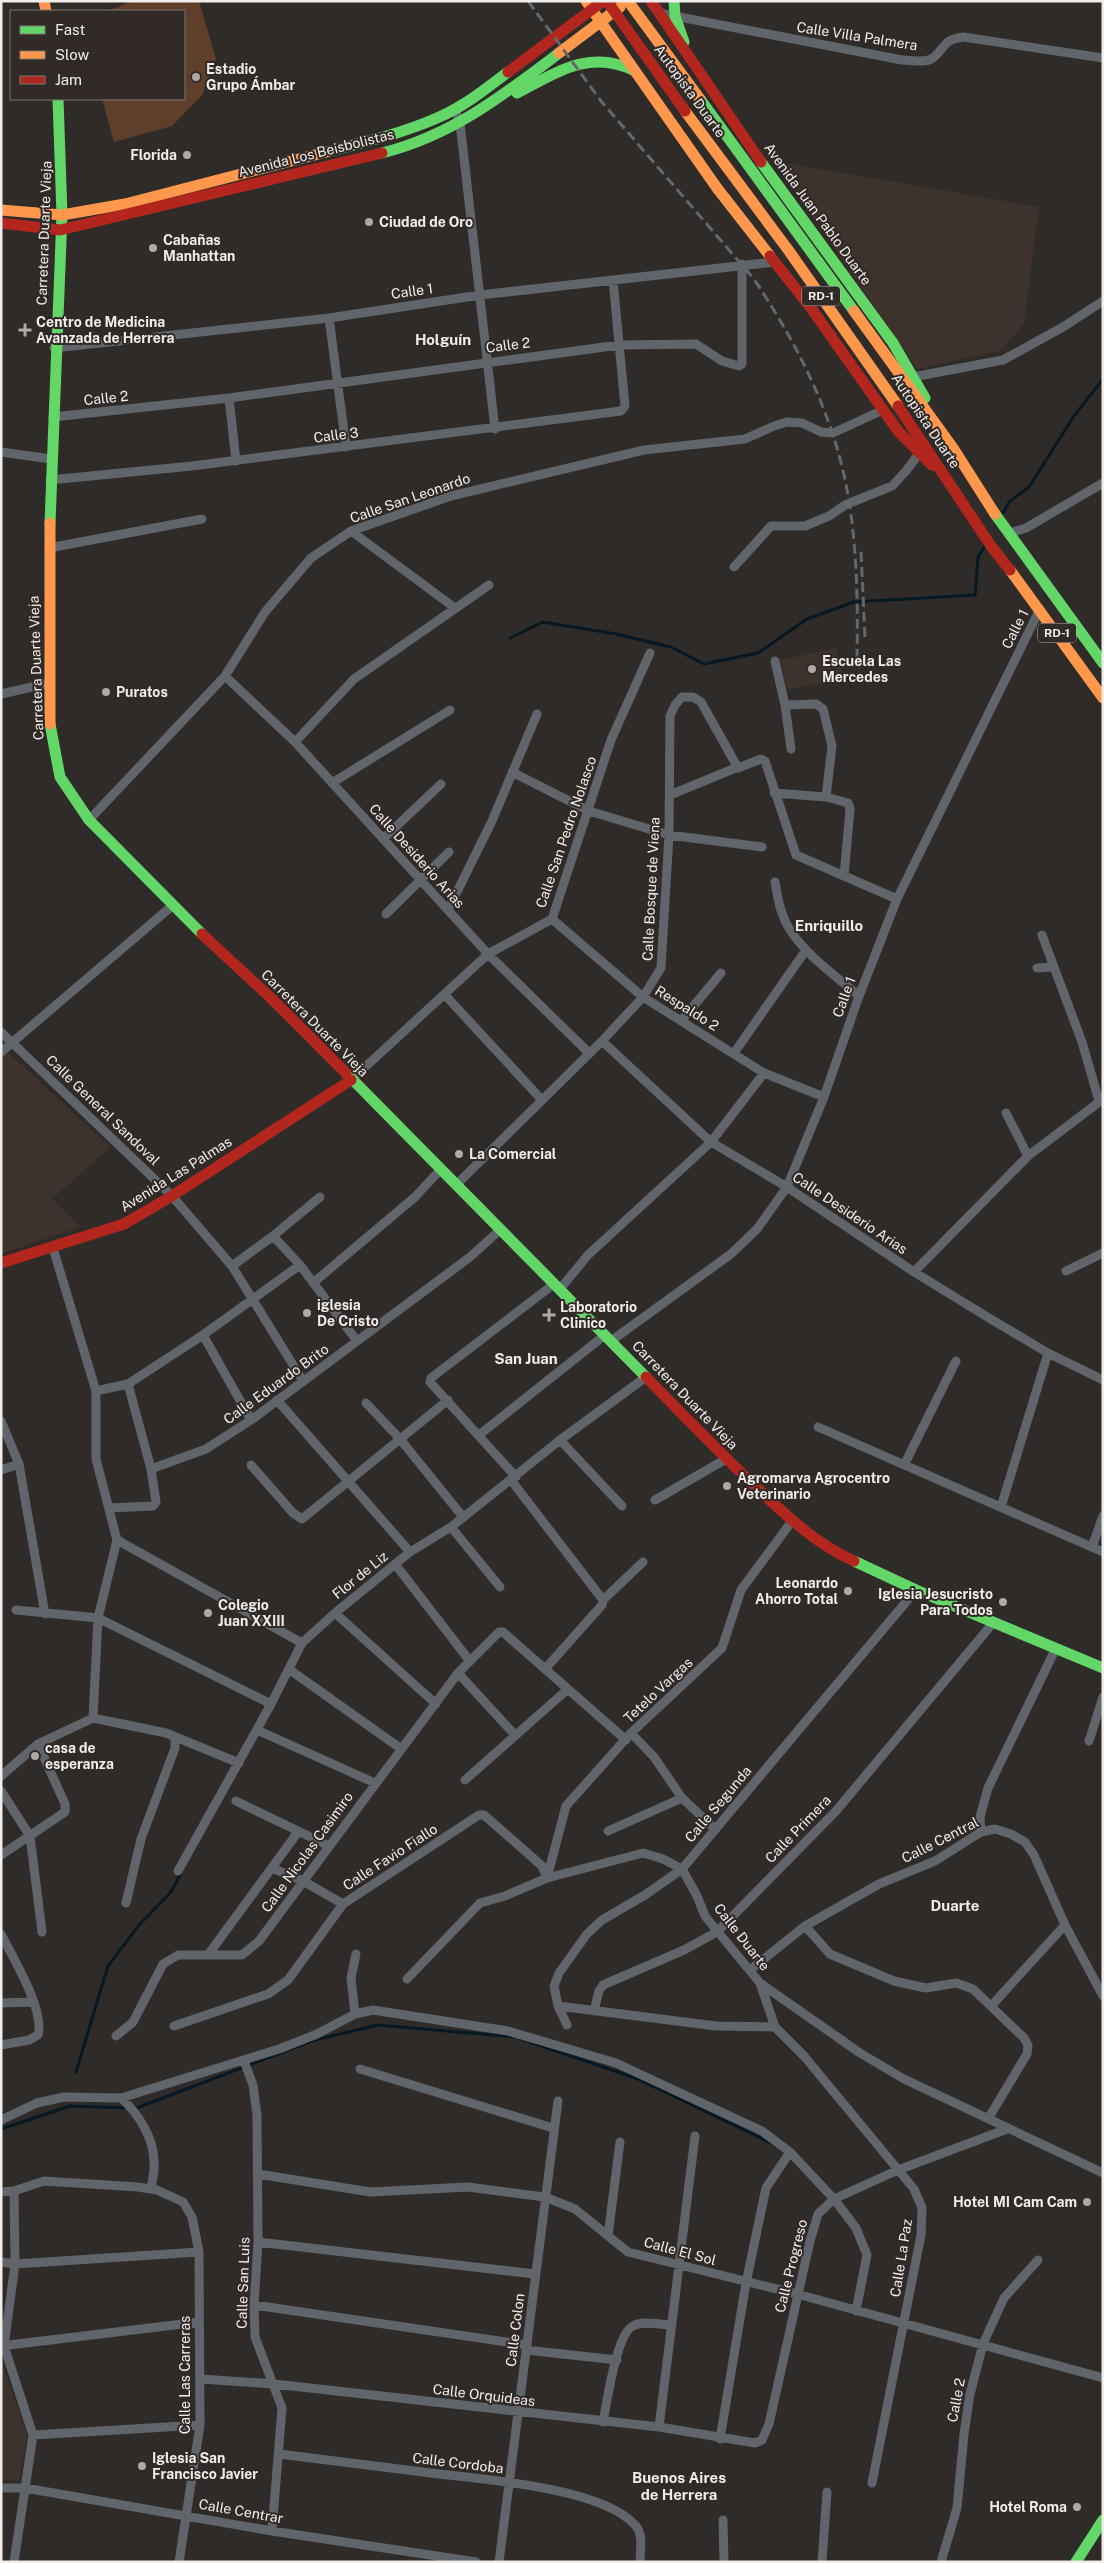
<svg xmlns="http://www.w3.org/2000/svg" width="1104" height="2563" viewBox="0 0 1104 2563" font-family="'Public Sans',sans-serif">
<rect width="100%" height="100%" fill="#2f2b29"/>
<path fill="#3d322c" d="M774,161l265,46 -15,117 -24,27 -83,18z
M836,648l7,31 -56,11 -6,-30z
M8,1052l102,95 -58,52 28,28 -79,27v-196z
M1,2359l26,76 -8,46 -18,-1z"/>
<path fill="#5f3f2c" d="M132,1h67l17,58 -14,36 -30,31 -58,16 -12,-43h82v-88h-76z"/>
<g fill="none" stroke-linecap="round" stroke-linejoin="round">
<path stroke="#061824" stroke-width="3" d="M1003,513l7,-12 19,-14 45,-71 29,-37
M510,638l33,-16 73,12 55,13 33,17 54,-11 49,-34 47,-17 121,-7 3,-38 6,-10
M521,2039l117,40 135,65
M76,2072l32,-106 31,-41 32,-33 10,-19
M134,2109l181,-69 63,-15 137,12
M1,2129l69,-23 58,2"/>
<path stroke="#5f656a" stroke-width="9" d="M659,13l243,47c9,0 25,4 32,-3 13,-11 8,-17 29,-20l140,21
M455,109l5,14 35,306
M329,318l17,129
M54,348l275,-30 151,-23 294,-33
M913,377l90,-17 60,-33 40,-26
M229,398l7,63
M53,417l176,-19 390,-53 77,-1 26,17 17,5 3,-2v-100
M1,452l50,7
M50,480l142,-14 429,-55 4,-5 -12,-126
M351,531l104,77
M1009,533l17,-5 77,-45
M49,548l153,-29
M734,567l37,-41h34l24,-10 16,-11 47,-19 14,-15 14,-19
M775,661l10,44 31,-1 7,5 9,37 -6,51
M225,676l70,66 193,212 101,99
M1,694l49,-11
M785,705l6,44
M295,742l59,-63 135,-94
M512,772l77,39 80,24 93,12
M332,783l118,-73
M774,793l52,4 22,6 2,6 -6,67
M670,795l68,-28
M89,820l136,-144 40,-64 46,-54 40,-27 100,-35 193,-46 101,-11 29,-13 13,-4 15,1 19,9 12,1 50,-23
M383,839l58,-55
M775,882c2,10 3,21 7,31 10,33 52,61 77,83
M448,910l44,-89 45,-107
M386,914l63,-62
M552,919l91,78 121,76 60,24
M1042,935l40,107 17,59
M1037,968l16,-1
M445,995l96,104
M681,1021l40,-48
M1,1032l171,164 60,70 71,115
M602,1041l109,101 76,45 127,85 75,46 59,35 55,27
M1,1052l171,-146
M734,1053l72,-103
M351,1080l137,-126 64,-35 59,-179 39,-87
M1006,1113l22,43
M457,1184l145,-143 41,-44 18,-29 8,-133 1,-119 5,-11 7,-8h11l8,5 37,66 23,-9 4,2 31,94 101,44
M273,1236l27,29 57,76
M53,1248l43,143v68l21,81 -19,78 -5,100
M232,1266l41,-30 47,-39
M1066,1271l37,-18
M914,1272l114,-116 75,-57
M313,1283l102,-86 26,-28
M560,1289l28,-34 123,-113 53,-69
M203,1335l48,85
M611,1341l120,-87 26,-25 30,-42 37,-90 35,-101 38,-97 143,-290
M96,1391l32,-7 75,-49 97,-70
M277,1400l133,152
M366,1403l34,36 63,78
M1,1421l18,43 26,150
M818,1427l285,125
M479,1435l126,-100
M560,1440l62,66
M251,1465l42,48 9,6 146,-119
M904,1465l52,-104
M151,1469l55,-20 45,-29 219,-163 31,-28
M1,1470l18,-6
M516,1477l-86,-95 1,-4 123,-94
M511,1480l92,120
M655,1500l71,-41
M1001,1507l47,-154
M109,1508l44,-2 3,-4 -5,-33 -23,-85
M451,1527l49,60
M117,1540l185,103
M1092,1547l11,-31
M395,1564l74,96
M16,1610l82,8 173,86
M335,1613l101,91
M545,1669l57,-64 1,-5 40,-38
M290,1670l110,78
M458,1673l57,62
M93,1718l73,15 73,30
M257,1730l118,53
M631,1733l23,24 28,41 33,31
M1089,1741l14,-44
M1,1776l37,-32 55,-26
M465,1780l103,-91
M1,1791l29,45 12,96
M236,1801l93,45
M608,1831l74,-33
M981,1832l-1,-15 8,-29 67,-138
M1,1855l64,-43v-8l-27,-60
M272,1868l31,13 40,23
M178,1871l93,-167 31,-61 33,-30 75,-61 41,-25 109,-87 86,-63
M547,1878l19,-72 65,-73 91,-85 19,-58 51,-69
M126,1903l15,-64 34,-91v-10
M805,1926l25,28 64,27 32,7 30,-5 17,6 51,49 4,7 -1,9 -39,65
M1,1934c12,24 44,76 37,101l-9,5 -28,5
M208,1955l90,-123
M750,1970l55,-44 74,-42 56,-23 46,-29 14,-3 16,5 14,8 9,13 31,70 38,71
M407,1979l73,-76 25,-7 42,-18 96,-25 20,6 19,10 15,27 8,20 55,67 100,70 44,26 199,94
M760,1983l15,44 29,29 110,133 8,19 -1,27 -49,248
M1,2003l33,-1
M992,2005l73,-80
M558,2006l158,20 59,1
M594,2011l5,-20 4,-6 81,-35 33,-18 119,-121 157,-188
M355,2014l-4,-36 5,-24
M567,2025l-9,-19 -4,-20 5,-13 28,-39 15,-14 43,-25 37,-26 234,-279
M174,2026l94,-32 20,-14 55,-76 136,-89h5l58,51 5,12
M116,2036l17,-14 30,-58 15,-9h64l17,-14 199,-268 41,-41h4l123,108
M244,2061l9,24 4,30 1,127 -4,63 1,32 27,71 -10,123
M360,2069l193,59
M121,2098c17,15 33,40 33,64 1,9 -2,19 -3,27
M1,2120l36,-17 27,-6 57,1 158,-49 38,-15 38,-20 18,-4 135,21 108,32 146,68 28,21 44,47 22,29 11,27 -11,56
M258,2174l112,18 98,-5 77,10 30,12 53,43 169,42 306,84
M1,2192l13,-1 30,-10 94,6 19,3 26,12 9,15 7,35 1,173 -21,137
M608,2236l12,-94
M258,2242l277,32
M1,2262l14,2 184,-12
M254,2305l273,40
M1,2346l198,-24
M526,2350l91,10
M201,2379l73,5 385,43 96,16 7,-3 7,-16 41,-183 8,-27 16,-15 64,-29 109,-41
M603,2422c4,-19 13,-88 30,-96 10,-6 27,-1 39,-1
M659,2427l36,-291
M33,2435l167,-10
M720,2439l26,-156 20,-95 24,-36
M279,2454c48,6 96,12 144,18 52,7 177,14 212,53 9,9 5,25 5,37
M1,2488h24l247,43 204,31
M723,2520l1,42
M14,2562l19,-127 -29,-89 11,-82 -1,-73
M499,2562l59,-461
M822,2562l5,-70
M941,2562l16,-54 7,-74 6,-40 13,-50 21,-46 34,-38"/>
<path stroke="#63d668" stroke-width="11" d="M674,1l1,15 9,26
M517,93c39,-20 72,-44 116,-23
M700,99l154,212
M330,151c36,-9 73,-18 107,-33 26,-11 49,-29 71,-46
M382,153c69,-17 122,-58 177,-100
M761,162l132,181 32,55
M995,514l108,149
M50,523l12,-308 -4,-116
M50,724l10,53 29,43 113,114
M346,1073l300,304
M854,1561l62,29 187,78
M1076,2562l27,-42"/>
<path stroke="#ff974d" stroke-width="11" d="M44,1l2,10
M586,1l131,187 53,68
M559,53l61,-46
M685,111l104,140 109,155
M1,210l61,5 63,-11 205,-53
M854,311l99,137 42,66
M50,523v201
M1010,570l93,128"/>
<path stroke="#b3261e" stroke-width="11" d="M651,1l110,161
M508,72l95,-71
M1,223l59,7 322,-77
M770,256l41,52 87,123 34,34
M898,406l93,140 19,24
M202,934l70,65 74,74
M1,1263l123,-39 48,-28 179,-116
M646,1377c37,38 73,75 111,111 31,29 59,56 97,73"/>
<path stroke="#666769" stroke-width="3" stroke-dasharray="10 5" stroke-linecap="butt" d="M528,1l73,100 153,178c40,60 74,125 90,196 13,59 14,121 13,182
M861,552l4,85"/>
<path stroke="#ff974d" stroke-width="11" d="M628,1l72,98"/>
<path stroke="#b3261e" stroke-width="11" d="M607,1l78,110"/>
</g>
<g fill="#ada9a6" stroke="#312a27" stroke-width="2">
<circle cx="196" cy="77" r="5"/>
<circle cx="187" cy="155" r="5"/>
<circle cx="369" cy="222" r="5"/>
<circle cx="153" cy="248" r="5"/>
<path d="M22.5 322.5h5v5h5v5h-5v5h-5v-5h-5v-5h5z"/>
<circle cx="812" cy="669" r="5"/>
<circle cx="106" cy="692" r="5"/>
<circle cx="459" cy="1154" r="5"/>
<circle cx="307" cy="1313" r="5"/>
<path d="M546.5 1307.5h5v5h5v5h-5v5h-5v-5h-5v-5h5z"/>
<circle cx="727" cy="1486" r="5"/>
<circle cx="848" cy="1591" r="5"/>
<circle cx="1003" cy="1602" r="5"/>
<circle cx="208" cy="1613" r="5"/>
<circle cx="35" cy="1756" r="5"/>
<circle cx="1087" cy="2202" r="5"/>
<circle cx="142" cy="2466" r="5"/>
<circle cx="1077" cy="2507" r="5"/>
</g>
<g text-anchor="middle" dominant-baseline="central" stroke-width="4" stroke-linejoin="round" paint-order="stroke">
<g fill="#312a27" stroke="#b7b2b0" stroke-width="1">
<rect x="802" y="286.5" width="38" height="19" rx="4"/>
<rect x="1038" y="623.5" width="38" height="19" rx="4"/>
</g>
<g font-size="12" font-weight="bold" fill="#f1edea">
<text x="821" y="296">RD-1</text>
<text x="1057" y="633">RD-1</text>
</g>
<g font-size="14" fill="#f1edea" stroke="#312a27">
<text transform="translate(857 36) rotate(9)">Calle Villa Palmera</text>
<text transform="translate(690 91) rotate(54)">Autopista Duarte</text>
<text transform="translate(316 153) rotate(-14)">Avenida Los Beisbolistas</text>
<text transform="translate(818 214) rotate(54)">Avenida Juan Pablo Duarte</text>
<text transform="translate(44 233) rotate(-88)">Carretera Duarte Vieja</text>
<text transform="translate(412 291) rotate(-8)">Calle 1</text>
<text transform="translate(508 345) rotate(-7)">Calle 2</text>
<text transform="translate(106 398) rotate(-6)">Calle 2</text>
<text transform="translate(926 421) rotate(56)">Autopista Duarte</text>
<text transform="translate(336 435) rotate(-7)">Calle 3</text>
<text transform="translate(410 498) rotate(-19)">Calle San Leonardo</text>
<text transform="translate(1015 629) rotate(-63)">Calle 1</text>
<text transform="translate(36 668) rotate(-92)">Carretera Duarte Vieja</text>
<text transform="translate(566 832) rotate(-71)">Calle San Pedro Nolasco</text>
<text transform="translate(417 856) rotate(48)">Calle Desiderio Arias</text>
<text transform="translate(651 889) rotate(-87)">Calle Bosque de Viena</text>
<text transform="translate(844 997) rotate(-70)">Calle 1</text>
<text transform="translate(687 1008) rotate(32)">Respaldo 2</text>
<text transform="translate(315 1023) rotate(45)">Carretera Duarte Vieja</text>
<text transform="translate(103 1110) rotate(44)">Calle General Sandoval</text>
<text transform="translate(176 1174) rotate(-32)">Avenida Las Palmas</text>
<text transform="translate(850 1213) rotate(34)">Calle Desiderio Arias</text>
<text transform="translate(276 1384) rotate(-36)">Calle Eduardo Brito</text>
<text transform="translate(685 1395) rotate(46)">Carretera Duarte Vieja</text>
<text transform="translate(360 1575) rotate(-39)">Flor de Liz</text>
<text transform="translate(658 1690) rotate(-43)">Tetelo Vargas</text>
<text transform="translate(718 1804) rotate(-50)">Calle Segunda</text>
<text transform="translate(798 1829) rotate(-46)">Calle Primera</text>
<text transform="translate(940 1840) rotate(-27)">Calle Central</text>
<text transform="translate(307 1852) rotate(-54)">Calle Nicolas Casimiro</text>
<text transform="translate(390 1857) rotate(-33)">Calle Favio Fiallo</text>
<text transform="translate(742 1937) rotate(52)">Calle Duarte</text>
<text transform="translate(680 2251) rotate(15)">Calle El Sol</text>
<text transform="translate(901 2258) rotate(-81)">Calle La Paz</text>
<text transform="translate(791 2266) rotate(-76)">Calle Progreso</text>
<text transform="translate(243 2283) rotate(-88)">Calle San Luis</text>
<text transform="translate(515 2330) rotate(-83)">Calle Colon</text>
<text transform="translate(185 2375) rotate(-90)">Calle Las Carreras</text>
<text transform="translate(484 2395) rotate(7)">Calle Orquideas</text>
<text transform="translate(956 2400) rotate(-79)">Calle 2</text>
<text transform="translate(458 2463) rotate(7)">Calle Cordoba</text>
<text transform="translate(241 2511) rotate(10)">Calle Centrar</text>
</g>
<g font-size="14" font-weight="bold" fill="#f1edea" stroke="#312a27" text-anchor="start">
<text x="206" y="69">Estadio<tspan x="206" dy="16">Grupo Ámbar</tspan></text>
<text x="177" y="155" text-anchor="end">Florida</text>
<text x="379" y="222">Ciudad de Oro</text>
<text x="163" y="240">Cabañas<tspan x="163" dy="16">Manhattan</tspan></text>
<text x="36" y="322">Centro de Medicina<tspan x="36" dy="16">Avanzada de Herrera</tspan></text>
<text x="822" y="661">Escuela Las<tspan x="822" dy="16">Mercedes</tspan></text>
<text x="116" y="692">Puratos</text>
<text x="469" y="1154">La Comercial</text>
<text x="317" y="1305">iglesia<tspan x="317" dy="16">De Cristo</tspan></text>
<text x="560" y="1307">Laboratorio<tspan x="560" dy="16">Clinico</tspan></text>
<text x="737" y="1478">Agromarva Agrocentro<tspan x="737" dy="16">Veterinario</tspan></text>
<text x="838" y="1583" text-anchor="end">Leonardo<tspan x="838" dy="16">Ahorro Total</tspan></text>
<text x="993" y="1594" text-anchor="end">Iglesia Jesucristo<tspan x="993" dy="16">Para Todos</tspan></text>
<text x="218" y="1605">Colegio<tspan x="218" dy="16">Juan XXIII</tspan></text>
<text x="45" y="1748">casa de<tspan x="45" dy="16">esperanza</tspan></text>
<text x="1077" y="2202" text-anchor="end">Hotel MI Cam Cam</text>
<text x="152" y="2458">Iglesia San<tspan x="152" dy="16">Francisco Javier</tspan></text>
<text x="1067" y="2507" text-anchor="end">Hotel Roma</text>
</g>
<g font-size="15" font-weight="bold" fill="#f1edea" stroke="#312a27">
<text x="443" y="339">Holguín</text>
<text x="829" y="925">Enriquillo</text>
<text x="526" y="1358">San Juan</text>
<text x="955" y="1905">Duarte</text>
<text x="679" y="2477">Buenos Aires<tspan x="679" dy="17">de Herrera</tspan></text>
</g>
</g>
<rect width="1104" height="2563" fill="none" stroke="#f1edea" stroke-width="5"/>
<rect x="10" y="10" width="175" height="90" fill="#312a27" stroke="#7e7875"/>
<rect x="20" y="26" width="25" height="8" fill="#63d668" stroke="#7e7875"/>
<text x="55" y="35" font-size="15" fill="#f1edea">Fast</text>
<rect x="20" y="51" width="25" height="8" fill="#ff974d" stroke="#7e7875"/>
<text x="55" y="60" font-size="15" fill="#f1edea">Slow</text>
<rect x="20" y="76" width="25" height="8" fill="#b3261e" stroke="#7e7875"/>
<text x="55" y="85" font-size="15" fill="#f1edea">Jam</text>
</svg>
